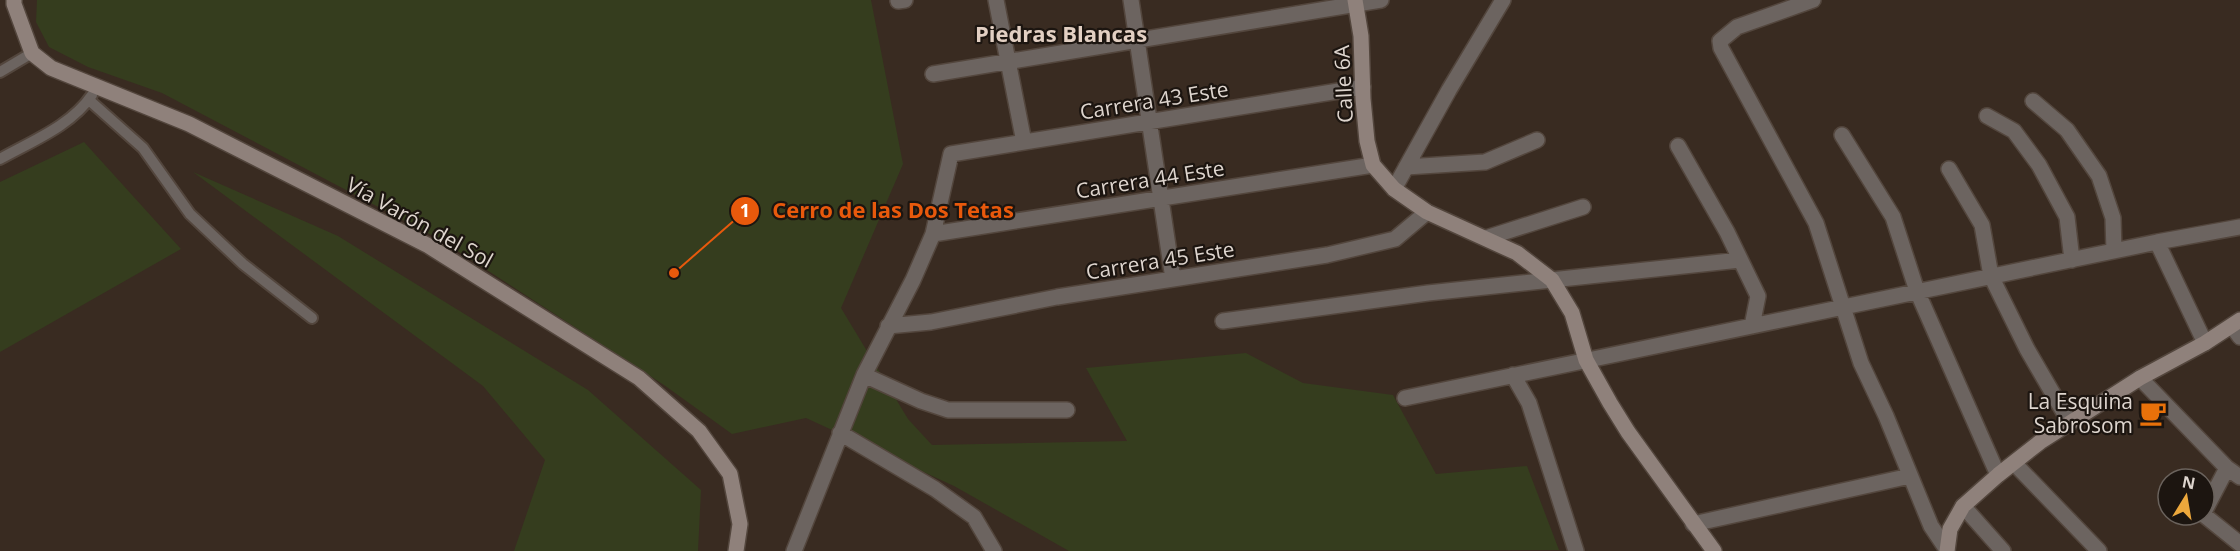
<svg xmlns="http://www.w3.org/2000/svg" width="2240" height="551" viewBox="0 0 2240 551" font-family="'Open Sans',sans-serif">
<rect width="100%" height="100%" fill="#392b21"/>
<path fill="#353d1e" d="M37,0h834l32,164 -62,144 67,111 24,26 195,-4 -41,-73 160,-15 57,30 90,12 43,79 91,-8 32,84 -490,1 -115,-65 -148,-68 -74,16 -68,-49 -225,-146 -277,-146 -74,-26 -39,-20 -13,-25z
M84,142l97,107 -181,103v-170z
M193,172l145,64 250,154 113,100 -3,61h-184l31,-91 -62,-74z"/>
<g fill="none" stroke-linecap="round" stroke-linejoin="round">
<defs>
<path id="lane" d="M0,72l32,-19
M89,100l54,48 47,66 53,50 69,54
M0,159c32,-18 71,-33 92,-64"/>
<path id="street" d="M996,0l28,142
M1131,0l42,279
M1813,0l-76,27 -17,14 1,7 95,175 45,140 25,53 45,110 16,24
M898,1l7,-1
M933,74l448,-74
M2033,101l34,29 32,46 14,42 1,33
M1987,116l27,15 25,34 28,52 5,43
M1842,135l51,82 24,74 81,184
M1678,146l49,86 31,64 -6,30
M1406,167l79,-5 52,-22
M1949,169l33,56 9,51 36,73 43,74
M1394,189l55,-99 54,-90
M933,234l440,-69
M1486,238l97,-31
M2157,242l48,101
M1223,321l205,-28 312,-33
M888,326l43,-4 126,-25 270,-42 68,-16 32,-27
M2232,326l8,11
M864,375l57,26 27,9h119
M1513,375l16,28 47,148
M2140,378l87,90 13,9
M1405,398l752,-156 83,-15
M840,433l95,56 39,28 20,34
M2014,463l85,88
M1963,506l40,45
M2204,512l23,-44
M2204,515l36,29
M1693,524l217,-48
M794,551l70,-176 49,-95 20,-46 18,-80 412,-67"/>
<path id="secondary" d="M14,0v4l18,49 19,15 138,56 238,121 212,133 60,53 31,43 10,50 -4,27
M1355,0l6,36 2,63 4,42 6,24 21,24 33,23 90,41 35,27 20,33 14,47 24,43 18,29 86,119
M1947,551l3,-22 13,-23 35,-31 42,-33 100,-64 65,-35 35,-23"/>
</defs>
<use href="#lane" stroke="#53463d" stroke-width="14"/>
<use href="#street" stroke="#53463d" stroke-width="18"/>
<use href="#secondary" stroke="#53463d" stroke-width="18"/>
<use href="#lane" stroke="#6c6460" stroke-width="10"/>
<use href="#street" stroke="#6c6460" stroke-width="15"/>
<use href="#secondary" stroke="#8f817b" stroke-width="15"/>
</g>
<defs>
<symbol id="cafe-bare" viewBox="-9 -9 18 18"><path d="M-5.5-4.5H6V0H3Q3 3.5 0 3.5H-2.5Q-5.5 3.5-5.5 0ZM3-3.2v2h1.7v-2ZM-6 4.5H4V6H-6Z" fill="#e8710a" stroke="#1c1510" stroke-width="2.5" paint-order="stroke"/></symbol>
</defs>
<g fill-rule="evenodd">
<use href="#cafe-bare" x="2134" y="394" width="38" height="38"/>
</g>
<g text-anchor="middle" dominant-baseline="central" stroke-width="4.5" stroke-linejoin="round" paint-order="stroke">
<g font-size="21" fill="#ded5ce" stroke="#1c1510">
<text transform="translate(1343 84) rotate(-93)">Calle 6A</text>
<text transform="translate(1154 100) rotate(-9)">Carrera 43 Este</text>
<text transform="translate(1150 179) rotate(-9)">Carrera 44 Este</text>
<text transform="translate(420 222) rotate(29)">Vía Varón del Sol</text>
<text transform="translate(1160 260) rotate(-9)">Carrera 45 Este</text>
</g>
<g font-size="21" fill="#ded5ce" stroke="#1c1510" text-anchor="end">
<text x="2133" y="401">La Esquina<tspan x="2133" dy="24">Sabrosom</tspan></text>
</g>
<g font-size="22" font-weight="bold" fill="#e3d0c3" stroke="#1c1510">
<text x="1061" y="33">Piedras Blancas</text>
</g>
</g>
<path fill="none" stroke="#e8590c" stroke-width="2" d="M674 273L745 211"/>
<g fill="#e8590c" stroke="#1c1510" stroke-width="2">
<circle cx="674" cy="273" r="6"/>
<circle cx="745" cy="211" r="15"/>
</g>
<g font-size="18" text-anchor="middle" font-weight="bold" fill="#fff">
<text x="745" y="217">1</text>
</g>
<g font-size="22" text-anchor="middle" font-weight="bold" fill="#e8590c" stroke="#1c1510" stroke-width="4.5" stroke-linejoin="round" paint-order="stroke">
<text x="893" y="218">Cerro de las Dos Tetas</text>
</g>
<g transform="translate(2186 497) rotate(11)"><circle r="28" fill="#1c1510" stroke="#6a625c" stroke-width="1.5"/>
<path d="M0-4.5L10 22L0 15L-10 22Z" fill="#eda83c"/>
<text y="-9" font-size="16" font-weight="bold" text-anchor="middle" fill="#ded5ce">N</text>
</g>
</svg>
